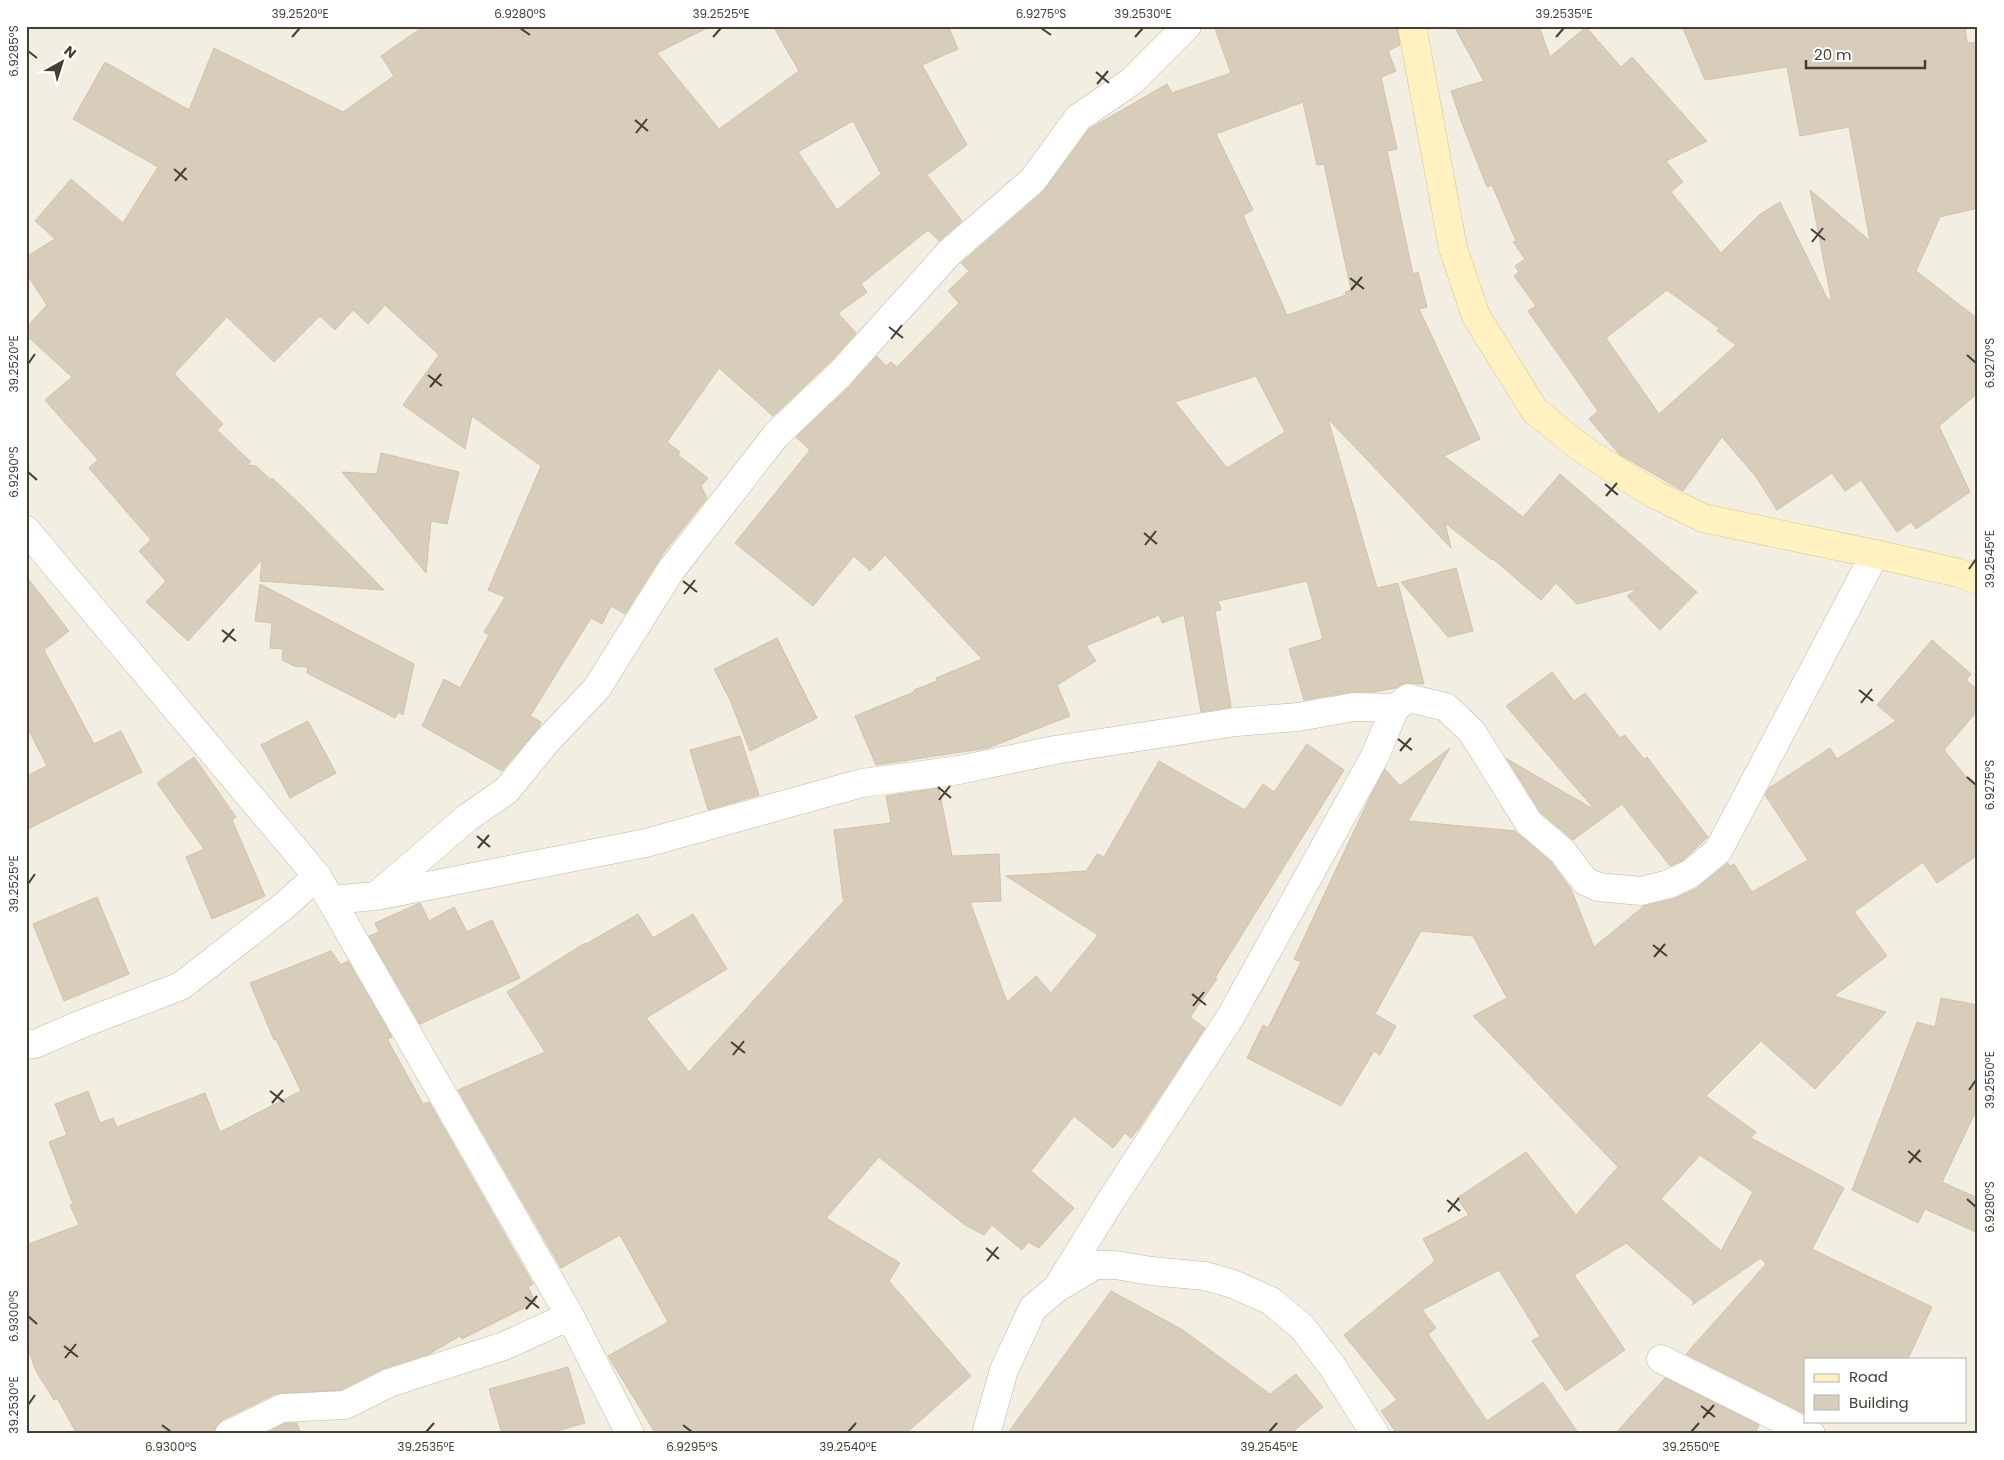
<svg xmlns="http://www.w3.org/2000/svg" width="2004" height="1460" viewBox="0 0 2004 1460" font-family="Poppins,sans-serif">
<rect width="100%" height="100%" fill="#f3eee2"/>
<path fill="#d8cdba" stroke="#d0c3aa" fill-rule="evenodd" d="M424,26h287l-54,27 62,76 80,-58 -26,-45h175l10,23 -36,16 45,80 -40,30 35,46 -23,20 -11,-11 -67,54 6,8 -29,21 18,20 -27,30 -56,53 -54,-48 -52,74 13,10 -2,3 30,23 -7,8 6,12 -43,54 -39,62 -14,-8 -9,18 -11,-6 -61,98 11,6 -2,5 -37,44 -80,-45 22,-47 16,9 29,-53 -5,-3 21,-35 -17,-7 53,-124 -69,-50 -7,33 -62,-44 36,-50 -54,-50 -17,19 -15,-14 -18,20 -15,-14 -46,46 -47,-45 -53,57 49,50 -6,6 34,32 -4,3 9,1 15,14 1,-2 30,28 82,84 -124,-9 2,-21 -74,81 -42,-39 20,-21 -27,-30 12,-11 -62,-72 9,-8 -53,-60 27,-23 -46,-42v-7l21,-23 -21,-32v-16l29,-18 -20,-18 36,-42 52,44 35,-56 -85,-48 32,-57 84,48 25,-62 129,64 51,-36 -13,-20zM853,121l28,53 -44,36 -39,-58z
M1214,26h183l3,19 -12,6 8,20 -15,6 16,72 -10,2 26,123 5,-2 9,35 -8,2 61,130 -36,17 79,61 37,-43 137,118 -37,38 -33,-34 11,-8 -61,16 -21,-21 -15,17 -48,-41 -1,1 -47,-37 6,25 -123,-129 49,169 21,-5 26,101 -19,-1 -10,5 -21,4h-23l-47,8 -15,-51 34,-10 -16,-58 -89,20 3,9 -6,1 16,96 -30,5 -17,-97 -22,8 -3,-8 -73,31 10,15 -39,24 13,31 -82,32 -112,17 -21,-49 59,-24v-2l23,-9 -1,-3 46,-19 -97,-104 -15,16 -16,-15 -41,50 -78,-63 75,-93 -14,-13 55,-52 26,-29 9,10 5,-4 6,5 62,-64 -11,-12 21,-20 -8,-8 82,-71 46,-63 78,-45 5,9 59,-20zM1303,102l14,63 7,-1 27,126 -6,2 1,3 -59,20 -44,-100 10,-5 -37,-76zM1256,376l29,56 -58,36 -52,-66z
M1454,26h85l11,31 36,-30 35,40 11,-10 75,84 -41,20 17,21 -12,10 50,61 38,-38 21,-13 48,98 3,-2 -21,-108 60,51 -21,-114 -49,9 -13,-69 -82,13 -23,-54h283l2,17 11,-1v166l-38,9 -24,54 62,48v74l-39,33 31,66 -54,37 -5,-7 -14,10 -36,-52 -16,11 -13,-18 -55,37 -21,-33 -34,-40 -39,54 -64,-37 -30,-35 9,-8 -70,-100 8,-5 -22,-30 5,-4 -4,-6 10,-7 -12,-17 3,-1 -24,-56 -5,2 -26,-66 -10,-30 33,-10zM1667,290l52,38 -2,3 19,14 -77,69 -53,-76z
M381,453l78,19 -12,52 -16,-3 -5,52 -84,-101 35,2z
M1456,568l17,63 -25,6 -47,-55z
M26,576l43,55 -25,19 50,94 27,-13 21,41 -116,58v-54l21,-10 -21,-41z
M260,584l154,80 -11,51 -5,-3 -3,6 -88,-45 1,-6 -14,-1 -12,-6 1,-11 -13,-1 2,-25 -17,-2z
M777,638l40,80 -67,33 -20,-51 -16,-31z
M1932,640l39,34 -5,6 12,10v20l-34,40 34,41v64l-41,28 -14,-21 -69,50 33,44 -53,40 52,16 -71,77 -54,-48 -55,55 50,36 -5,6 93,50 -32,61 120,58 -24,52h-103v55l-119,-60 80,-90 -5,-6 -69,47 2,-3 -68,-59 -52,32 51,75 -59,41 -34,-50 8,-5 -41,-66 -77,40 14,18 -8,6 59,87 56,-39 36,52h-182l-16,-23 16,-11 -53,-65 91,-74 -12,-22 46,-24 -12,-17 69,-46 50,63 42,-48 -145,-151 34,-18 -34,-62 -52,-5 -46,83 21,12 -16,29 -6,-4 -33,55 -94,-48 16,-33 5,3 33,-66 -7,-3 75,-160 16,-30 15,17 50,-38 -42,73 107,10 36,31 20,27 23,58 50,-41 29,-7 24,-11 31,-25 2,3 4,-2 18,28 56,-32 -43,-65 4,-7 61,-40 7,11 59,-38 -19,-16zM1700,1155l53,37 -32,59 -60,-52z
M1552,672l22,29 11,-8 35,45 5,-3 19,24 3,-2 61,80 -26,24 -12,5 -48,-62 -49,36 -32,-27 -34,-54 88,51 -89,-104z
M308,721l28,52 -46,25 -29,-53z
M740,736l19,59 -51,15 -18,-60z
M1307,744l37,26 -129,208 2,1 -27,38 15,11 -66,100 -8,10 -6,-5 -12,15 -39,-32 -43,55 43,37 -35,40 -11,-6 -6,8 -30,-25 -8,10 -19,-10 -86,-68 -53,61 74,45 -11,18 82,95 -66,58h-249l-48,-78 60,-34 -48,-87 -59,33 -103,-178 87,-38 -38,-60 78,-49 1,1 52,-30 15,24 40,-24 34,55 -81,49 43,54 160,-177 -6,4 -9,-69 57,-7 -5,-27 53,-8 13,68 47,-2 2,47 -31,1 37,100 29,-26 15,17 47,-58 -92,-59 80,-5 11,-17 7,3 55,-96 86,49 18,-26 11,8z
M194,757l42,60 -4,3 33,76 -53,23 -26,-62 18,-8 -47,-66z
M97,897l32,77 -65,27 -31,-77z
M420,903l9,18 25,-14 13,25 25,-12 28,58 -100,46 -51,-88 10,-4 -4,-9z
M331,951l10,14 7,-4 44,76 -5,2 36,65 6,-2 104,182 -5,3 8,15 -74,37 -2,-3 -31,18 -47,15 -41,21 -66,4 -53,26 -6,6 -2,8h-137l-20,-36 -3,2 -18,-29 -10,-28v-98l53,-20 -9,-20 3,-1 -24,-62 18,-7 -12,-31 33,-13 12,32 13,-5 4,9 88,-34 15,39 81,-41 -25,-52 -2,1 -24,-57z
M1941,998l37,7v102l-36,75 36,16v35l-53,-24 -7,14 -66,-33 65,-168 18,5z
M1111,1291l72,39 87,64 26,-20 27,33 -33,27h-283z
M568,1367l17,56 -39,11h-44l-13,-45z
M1665,1378l94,47 -4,9h-140z
M286,1423h11l4,11h-36z"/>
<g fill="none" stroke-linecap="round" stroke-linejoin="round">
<defs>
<path id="minor" d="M26,530l291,346 253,440 60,118
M376,896l270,-53 216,-60 97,-13 96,-20 181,-28 62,-5 56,-10 41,1 13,-10 38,9 26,25 57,91 33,28 23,30 13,6 43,4 28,-7 21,-10 28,-23 157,-297
M331,900l45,-4 91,-78 40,-28 39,-48 51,-54 74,-118 105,-135 64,-61 110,-122 83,-72 45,-62 54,-37 55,-55
M26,1044h9l49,-21 97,-37 104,-81 32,-29
M1057,1288l51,-83 123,-189 144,-260 20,-48
M1661,1359l150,75
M229,1434l53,-26 63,-3 44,-22 115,-37 66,-30
M986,1434l18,-64 29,-62 24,-20 38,-23h20l36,6 54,5 28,8 38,17 31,26 30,39 43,68"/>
<path id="secondary" d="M1412,26l41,222 23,68 59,95 50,40 69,43 49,24 172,36 84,19 19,7"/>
</defs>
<use href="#minor" stroke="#bfb7a4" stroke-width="29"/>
<use href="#secondary" stroke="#d6c68e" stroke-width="29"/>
<use href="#minor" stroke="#fff" stroke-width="28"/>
<use href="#secondary" stroke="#fff2c0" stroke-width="28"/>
</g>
<path fill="none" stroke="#453e32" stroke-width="2" d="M520,28l10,7M1041,28l10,7M292,37l8,-9M713,37l8,-9M1135,37l8,-9M1556,37l8,-9M28,51l9,7M1096,72l13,11M1097,84l11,-13M635,120l13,11M636,133l11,-14M174,169l13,11M175,181l11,-13M1811,229l14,11M1812,242l11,-14M1350,278l14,11M1351,290l11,-13M889,327l14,11M891,339l11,-14M1967,355l9,8M28,364l7,-10M428,375l14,11M430,387l11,-13M28,472l9,8M1605,484l13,11M1606,496l11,-13M1144,533l13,11M1145,545l11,-14M1969,569l7,-10M683,581l14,11M684,594l11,-14M222,630l14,11M223,642l11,-13M1859,690l14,11M1861,703l11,-14M1398,739l14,11M1400,751l11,-13M1967,777l9,8M938,787l13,11M939,800l11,-14M477,836l13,11M478,848l11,-13M28,884l7,-10M1653,945l14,11M1654,957l11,-13M1192,994l14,11M1193,1006l11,-14M731,1042l14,11M733,1055l11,-14M1969,1090l7,-10M270,1091l14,11M272,1103l11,-13M1908,1151l13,11M1909,1163l11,-13M1967,1199l9,8M1447,1200l13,11M1448,1212l11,-14M986,1248l13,11M987,1261l11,-14M525,1297l14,11M526,1309l11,-13M28,1316l9,8M64,1346l14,11M65,1358l11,-14M28,1405l7,-10M1701,1406l14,11M1703,1418l11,-13M162,1425l9,7M683,1425l9,7M426,1432l8,-9M848,1432l8,-9M1269,1432l8,-9M1691,1432l8,-9"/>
<rect width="2004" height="1460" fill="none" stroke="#ffffff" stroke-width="55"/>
<rect x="1804" y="1358" width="162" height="65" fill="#ffffff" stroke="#b5b2ad"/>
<rect x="1814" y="1374" width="25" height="8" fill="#fff2c0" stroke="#b5b2ad"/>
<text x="1849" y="1382" font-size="15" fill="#453e32">Road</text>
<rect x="1814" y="1395" width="25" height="15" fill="#d8cdba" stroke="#b5b2ad"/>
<text x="1849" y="1408" font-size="15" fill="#453e32">Building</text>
<g transform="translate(62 62) rotate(39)" stroke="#ffffff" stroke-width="4" paint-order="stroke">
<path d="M0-4L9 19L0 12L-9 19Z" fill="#453e32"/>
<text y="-8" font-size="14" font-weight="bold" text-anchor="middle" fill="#453e32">N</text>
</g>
<path d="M1806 60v8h119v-8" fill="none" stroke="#453e32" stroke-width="2.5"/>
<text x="1814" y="60" font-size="15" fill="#453e32" stroke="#ffffff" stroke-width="4" paint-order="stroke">20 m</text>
<rect x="28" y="28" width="1948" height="1404" fill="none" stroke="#453e32" stroke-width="2"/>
<g font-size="12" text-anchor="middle" fill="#453e32">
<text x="300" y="18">39.2520°E</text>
<text x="520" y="18">6.9280°S</text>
<text x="721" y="18">39.2525°E</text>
<text x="1041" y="18">6.9275°S</text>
<text x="1143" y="18">39.2530°E</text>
<text x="1564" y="18">39.2535°E</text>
<text transform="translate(14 51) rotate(-90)" y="4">6.9285°S</text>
<text transform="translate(1990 363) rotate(-90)" y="4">6.9270°S</text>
<text transform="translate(14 364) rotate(-90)" y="4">39.2520°E</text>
<text transform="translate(14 472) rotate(-90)" y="4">6.9290°S</text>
<text transform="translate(1990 559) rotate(-90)" y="4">39.2545°E</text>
<text transform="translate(1990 785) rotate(-90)" y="4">6.9275°S</text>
<text transform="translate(14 884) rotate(-90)" y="4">39.2525°E</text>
<text transform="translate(1990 1080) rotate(-90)" y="4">39.2550°E</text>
<text transform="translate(1990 1207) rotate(-90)" y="4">6.9280°S</text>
<text transform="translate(14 1316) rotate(-90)" y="4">6.9300°S</text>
<text transform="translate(14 1405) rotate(-90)" y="4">39.2530°E</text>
<text x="171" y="1451">6.9300°S</text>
<text x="426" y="1451">39.2535°E</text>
<text x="692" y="1451">6.9295°S</text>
<text x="848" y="1451">39.2540°E</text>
<text x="1269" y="1451">39.2545°E</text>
<text x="1691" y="1451">39.2550°E</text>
</g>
</svg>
